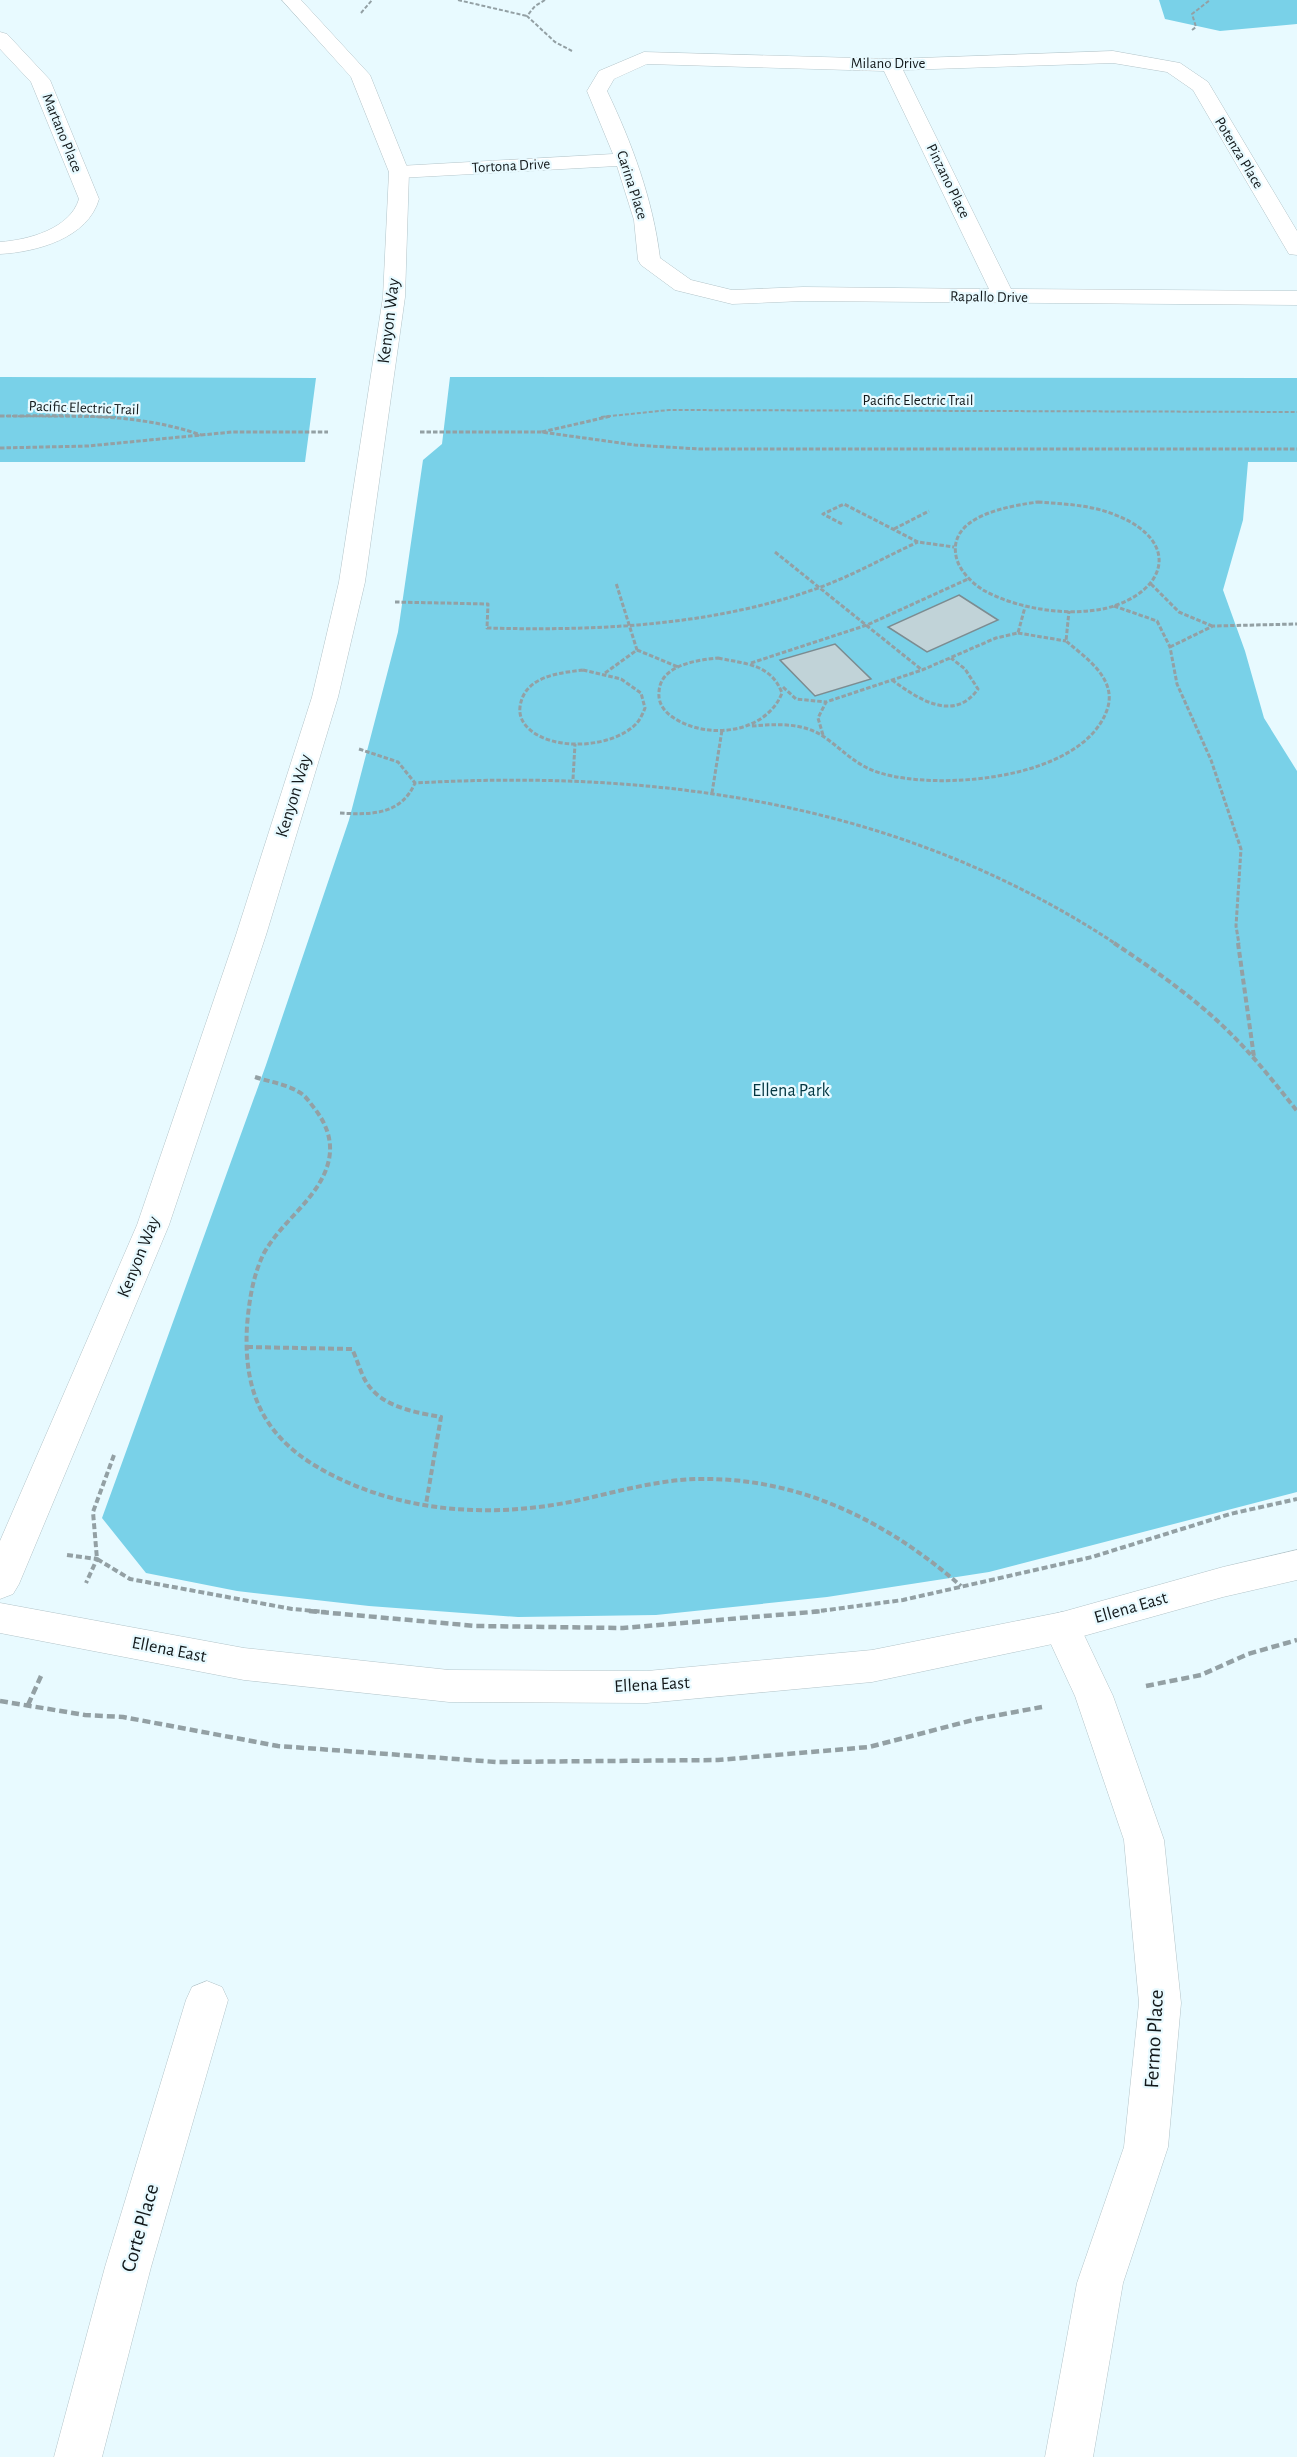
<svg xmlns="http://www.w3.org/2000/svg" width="1297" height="2457" viewBox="0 0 1297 2457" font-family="'Alegreya Sans',sans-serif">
<rect width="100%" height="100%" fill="#e8faff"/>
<path fill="#79d1e8" d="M1159,0h138v24l-77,7 -55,-12z
M0,377l316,1 -11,84h-305z
M450,377l847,1v84h-49l-5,58 -20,70 22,61 19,67 33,53v721l-308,80 -162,25 -171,18 -138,2 -149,-11 -132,-15 -91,-18 -44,-55 164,-453 83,-245 49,-188 25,-172 19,-16z"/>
<path fill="#c1d3d8" stroke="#7c8c91" stroke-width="1.5" d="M959,595l39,25 -71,32 -39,-25z
M835,644l36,35 -56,17 -35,-36z"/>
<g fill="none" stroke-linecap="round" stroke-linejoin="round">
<defs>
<path id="minor" d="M0,32l7,2 43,46 49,119c-11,39 -62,53 -99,55v-12c28,-2 70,-13 79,-43l-48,-117 -31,-33z
M1113,51l67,12 28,19 89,149v24l-8,-1 -3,-5 -93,-159 -26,-18 -54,-9 -210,7 108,219 286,2v14l-494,-4 -71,3 -57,-14 -34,-25 -3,-5 -4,-40 -17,-54 -218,12 -7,-2 -3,-4 3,-4 7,-2 214,-12 -26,-63 12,-20 45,-19 247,7zM647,64l237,7 105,218 -186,-2 -71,3 -41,-10 -31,-22c-7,-58 -28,-115 -53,-167l7,-12z
M1062,1612l13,4 38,80 51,144 17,163 -13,144 -45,136 -30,174h-48l32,-174 47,-136 15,-144 -15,-163 -49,-144 -32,-69 6,-11z
M207,1981l15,6 6,13 -77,267 -49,190h-48l51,-190 81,-267 6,-13z"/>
<path id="tertiary" d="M282,0h19l69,75 39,97 -4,125 -40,285 -27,115 -72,238 -97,290 -150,359 -6,10 -13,5v-58l137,-316 99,-290 76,-238 27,-115 44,-285 6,-125 -38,-95z
M1297,1550v30l-74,17 -161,45 -190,40 -225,21 -198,-1 -205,-22 -244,-47v-30l244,45 205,22 198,1 225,-21 190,-38 161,-45z"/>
</defs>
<use href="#minor" stroke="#b3c4c9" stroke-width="1"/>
<use href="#tertiary" stroke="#b3c4c9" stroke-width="1"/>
<path stroke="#93a0a4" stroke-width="2" stroke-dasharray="4 2" stroke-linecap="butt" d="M458,0l69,16
M545,0l-10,6 -8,10 28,26 17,9
M361,13l11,-13
M1192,30l4,-3 -4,-13 18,-14
M0,416l116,1
M601,417l68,-7 628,2"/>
<path stroke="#93a0a4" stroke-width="3" stroke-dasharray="4.5 2" stroke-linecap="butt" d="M0,416c69,0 135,-4 201,19
M420,432h121l94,13 64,4h598
M542,432l69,-16
M0,448l88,-2 144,-14h96
M1038,502c27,2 55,3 80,14 63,26 49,76 -11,92 -38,9 -90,1 -124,-18 -11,-7 -22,-18 -26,-30 -13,-44 52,-54 81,-58z
M842,524l-19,-10 21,-10 74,38 36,5
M894,529l35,-18
M775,552l147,118
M1151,584l28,28 33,14
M395,602l93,2 -1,24c110,3 226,-2 331,-40 34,-12 67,-31 100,-46
M1114,606l43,15 13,26 7,37 34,76 30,89 -5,77 3,18
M1018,633l48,8
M1170,647l43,-21 84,-2
M637,650l41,17
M718,658c28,6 53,6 64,35 -16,41 -77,48 -111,23 -8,-6 -13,-14 -12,-24 1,-27 38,-32 59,-34z
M751,663l116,-38 101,-46
M583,670l38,9 20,14 4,15c-2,5 -5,12 -9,16 -24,24 -83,28 -108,4 -6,-6 -9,-13 -8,-21 4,-31 39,-34 63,-37z
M605,673l32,-23 -21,-67
M892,680c26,19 62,43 86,9l-13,-20 -14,-11
M783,687l13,12 30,3
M752,726c26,-2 53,-4 75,13 18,13 30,27 53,34 59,18 202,7 227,-63 11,-31 -21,-52 -41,-69l3,-30
M823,735l-5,-17 8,-16 96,-32 74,-32 22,-5 7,-26
M359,749l39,13 17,21c250,-14 489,21 701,161
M573,779l2,-35
M712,793l10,-63
M340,813c31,2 61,2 75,-30"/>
<path stroke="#93a0a4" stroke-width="4" stroke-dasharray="6 3" stroke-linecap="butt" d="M1114,943c42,28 85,58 120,94 23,23 43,49 63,74
M1238,943l16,114
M255,1077c15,5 31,7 44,15 7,4 11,11 16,17 22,29 19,56 -3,85 -15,20 -35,36 -48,59 -11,22 -15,48 -17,73 -4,70 19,115 83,148 75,39 163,44 245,27 42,-9 84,-22 127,-22 99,-1 186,43 259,107
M247,1347l105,2c5,10 8,22 13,31 15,27 49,32 76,37l-15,87
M114,1455l-21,57 4,47 33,20 162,30 34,3
M67,1555l30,4 -11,24
M812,1612l91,-12 189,-43 138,-43 67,-15"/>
<path stroke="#93a0a4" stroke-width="4.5" stroke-dasharray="8 4" stroke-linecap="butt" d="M309,1611l167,15 147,2 201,-17
M1146,1686l55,-11 47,-21 49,-14
M0,1701l85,14 38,2 155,29 218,16 222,-2 151,-13 108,-28 65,-12
M28,1705l13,-29"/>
<use href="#minor" fill="#fff" fill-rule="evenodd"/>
<use href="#tertiary" fill="#fff" fill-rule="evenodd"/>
</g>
<g text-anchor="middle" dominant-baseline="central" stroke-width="4.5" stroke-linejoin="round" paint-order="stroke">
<g font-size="15" fill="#13191b" stroke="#e8faff">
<text x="888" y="63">Milano Drive</text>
<text transform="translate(62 133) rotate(68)">Martano Place</text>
<text transform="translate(1239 153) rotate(59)">Potenza Place</text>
<text transform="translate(511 166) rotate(-3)">Tortona Drive</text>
<text transform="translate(948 181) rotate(64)">Pinzano Place</text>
<text transform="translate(632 185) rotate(72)">Carina Place</text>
<text transform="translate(989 297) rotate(1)">Rapallo Drive</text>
<text x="918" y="400">Pacific Electric Trail</text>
<text transform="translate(84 408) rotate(2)">Pacific Electric Trail</text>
</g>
<g font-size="18" fill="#13191b" stroke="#e8faff">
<text transform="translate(389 321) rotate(-83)">Kenyon Way</text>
<text transform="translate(294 796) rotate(-73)">Kenyon Way</text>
<text transform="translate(139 1257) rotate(-68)">Kenyon Way</text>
<text transform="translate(1131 1608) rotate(-16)">Ellena East</text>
<text transform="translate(169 1650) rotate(11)">Ellena East</text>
<text transform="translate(652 1685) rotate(-3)">Ellena East</text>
</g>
<g font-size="18" fill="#033540" stroke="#e8faff">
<text x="791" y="1091">Ellena Park</text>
</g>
<g font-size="21" fill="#13191b" stroke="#e8faff">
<text transform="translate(1154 2039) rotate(-87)">Fermo Place</text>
<text transform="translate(140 2228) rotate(-74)">Corte Place</text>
</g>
</g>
</svg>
